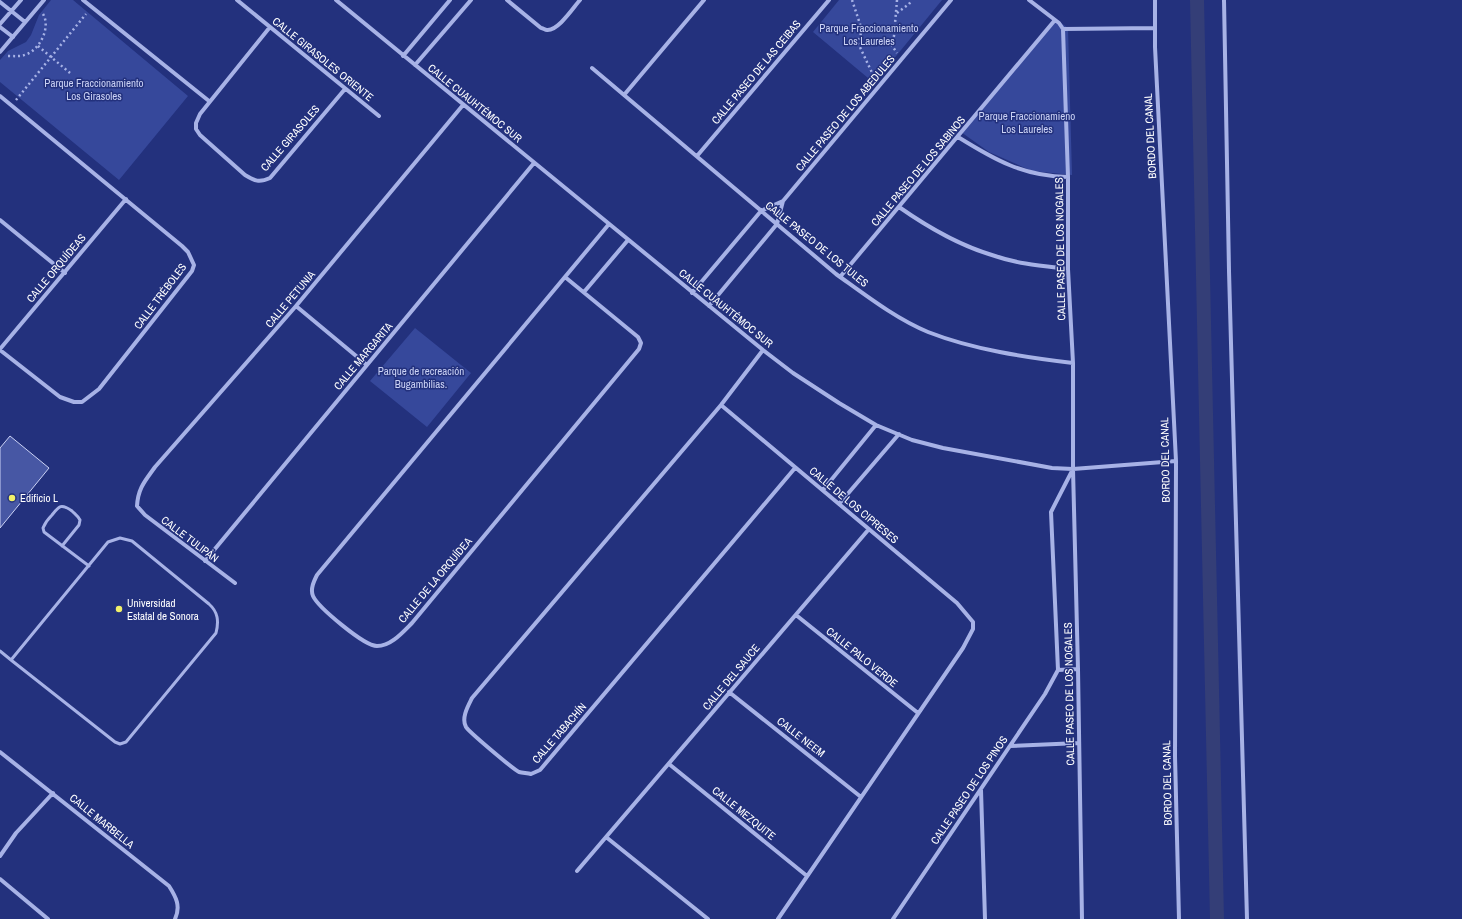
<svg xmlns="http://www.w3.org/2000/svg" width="1462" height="919" viewBox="0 0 1462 919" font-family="'Archivo Narrow',sans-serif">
<rect width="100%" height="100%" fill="#23317d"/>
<path fill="#36489b" d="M51,0h22l115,96 -69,84 -119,-98v-22l8,-9 18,-9 5,-7 8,-20z
M839,0h103l-68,83 -61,-51z
M1057,20l11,8 4,147 -40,-4 -43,-19 -28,-20z
M415,328l56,45 -44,54 -57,-46z"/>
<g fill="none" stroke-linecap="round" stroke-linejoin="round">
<path stroke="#343e77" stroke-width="14" d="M1197,0l20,919"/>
</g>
<path fill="#4757a4" stroke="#cbd2f5" d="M10,436l39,32 -49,60v-80z"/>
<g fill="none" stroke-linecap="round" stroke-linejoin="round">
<path stroke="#a7b2e6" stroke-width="2.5" stroke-dasharray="2 3" stroke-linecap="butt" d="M852,0l10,30 -4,13 17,36
M897,0l-3,36 -3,8 6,9
M897,13l12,-9 3,-4
M38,46l32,27
M8,56c7,0 13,1 19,-2 13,-5 24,-27 16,-40
M16,100l70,-86"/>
<path stroke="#a7b2e6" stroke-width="3" d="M62,546l17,-21 1,-5c-2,-4 -5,-6 -8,-9 -11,-8 -13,-5 -20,4 -4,4 -7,8 -9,13l1,4 45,34
M0,651l11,9 104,82 5,2 6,-2 90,-109c3,-12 2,-21 -7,-29l-77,-63 -12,-3 -12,4 -97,118"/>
<path stroke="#a7b2e6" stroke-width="4" d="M83,0l126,101
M237,0l142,116
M336,0l427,350 30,23 46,30 37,22 36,15 31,8 109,20 21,1 103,-8
M507,0l34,28c2,0 4,2 6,2 11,1 26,-22 33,-30
M1029,0l30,23 4,6 92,-1
M1155,0v47l21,414 -1,295 4,163
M1224,0l5,271 18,648
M0,2l25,20
M0,24l21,-24
M0,27l13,10
M270,27l-70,87 -4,9v6l4,6 45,40c10,6 14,8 25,3l75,-89
M1063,29l5,148v92l5,94v106l5,200 4,250
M0,52l44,-52
M403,56l47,-56
M415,65l56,-65
M592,68l244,206c28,20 60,45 92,58 46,18 97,25 145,31
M624,95l80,-95
M0,96l182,150 6,6 6,13 -2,6 -93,118 -17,13h-8l-14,-5 -60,-47
M958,137c37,23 65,39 110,40
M697,156l132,-156
M899,207c30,21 61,39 96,49 23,8 48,10 73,13
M0,220l65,53
M565,277l73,60 3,6 -2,6 -227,274c-9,9 -21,23 -35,23 -13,0 -59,-39 -64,-50 -3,-7 1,-15 4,-21l292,-351
M840,277l215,-257
M584,292l44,-52
M692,293l69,-82 22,-10 168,-201
M296,306l71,59
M709,306l68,-82 6,-23
M0,349l126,-150
M763,350l-42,55 -249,293c-4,8 -11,20 -6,29 3,5 47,42 53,45 4,1 9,1 12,2l9,-4 255,-302
M721,405l236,198 16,19v7l-10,19 -185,271
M823,490l53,-65
M839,504l60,-70
M205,561l329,-398
M235,583l-90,-68 -8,-9c1,-18 8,-25 18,-39l141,-161 167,-201
M796,615l122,98
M1058,670l20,-1
M729,692l132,105
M1010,746l69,-3
M0,752l169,134c7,11 12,20 6,33
M669,764l138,112
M981,790l4,129
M606,837l102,82
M0,856l16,-23 37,-40
M577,871l292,-342
M0,879l48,40
M893,919l152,-225 13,-24 -7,-158 22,-43"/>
</g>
<g fill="#f1f06a" stroke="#23317d" stroke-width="1.5">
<circle cx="12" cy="498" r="4"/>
<circle cx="119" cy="609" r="4"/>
</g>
<g text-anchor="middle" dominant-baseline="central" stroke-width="3" stroke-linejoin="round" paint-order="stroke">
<g font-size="11" fill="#cbd2f5" stroke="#23317d">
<text x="869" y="28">Parque Fraccionamiento<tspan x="869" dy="13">Los Laureles</tspan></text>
<text x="94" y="83">Parque Fraccionamiento<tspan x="94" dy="13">Los Girasoles</tspan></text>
<text x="1027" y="116">Parque Fraccionamieno<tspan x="1027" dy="13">Los Laureles</tspan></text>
<text x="421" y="371">Parque de recreación<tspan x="421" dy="13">Bugambilias.</tspan></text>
</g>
<g font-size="11" fill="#fff" stroke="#23317d">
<text transform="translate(323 59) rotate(39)">CALLE GIRASOLES ORIENTE</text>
<text transform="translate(756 72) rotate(-50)">CALLE PASEO DE LAS CEIBAS</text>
<text transform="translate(475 103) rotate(39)">CALLE CUAUHTÉMOC SUR</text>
<text transform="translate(845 113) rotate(-50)">CALLE PASEO DE LOS ABEDULES</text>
<text transform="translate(1150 136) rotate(-93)">BORDO DEL CANAL</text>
<text transform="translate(290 138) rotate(-49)">CALLE GIRASOLES</text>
<text transform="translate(918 171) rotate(-50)">CALLE PASEO DE LOS SABINOS</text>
<text transform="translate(817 244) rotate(39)">CALLE PASEO DE LOS TULES</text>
<text transform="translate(1060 249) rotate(-91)">CALLE PASEO DE LOS NOGALES</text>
<text transform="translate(56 268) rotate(-50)">CALLE ORQUÍDEAS</text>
<text transform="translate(160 296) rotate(-53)">CALLE TRÉBOLES</text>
<text transform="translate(290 299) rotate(-50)">CALLE PETUNIA</text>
<text transform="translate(726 308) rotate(39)">CALLE CUAUHTÉMOC SUR</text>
<text transform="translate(363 356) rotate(-50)">CALLE MARGARITA</text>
<text transform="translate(1165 460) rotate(-91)">BORDO DEL CANAL</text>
<text transform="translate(854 505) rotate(40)">CALLE DE LOS CIPRESES</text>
<text transform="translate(190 539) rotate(37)">CALLE TULIPÁN</text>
<text transform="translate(435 580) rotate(-50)">CALLE DE LA ORQUÍDEA</text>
<text transform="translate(862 657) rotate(39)">CALLE PALO VERDE</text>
<text transform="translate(731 677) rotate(-50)">CALLE DEL SAUCE</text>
<text transform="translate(1069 694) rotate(-91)">CALLE PASEO DE LOS NOGALES</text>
<text transform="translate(559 733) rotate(-49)">CALLE TABACHÍN</text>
<text transform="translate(801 737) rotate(38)">CALLE NEEM</text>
<text transform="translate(1167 783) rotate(-91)">BORDO DEL CANAL</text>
<text transform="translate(969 790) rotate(-56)">CALLE PASEO DE LOS PINOS</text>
<text transform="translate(744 813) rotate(39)">CALLE MEZQUITE</text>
<text transform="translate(102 821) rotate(39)">CALLE MARBELLA</text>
</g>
<g font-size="11" fill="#fff" stroke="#23317d" text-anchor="start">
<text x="20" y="498">Edificio L</text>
<text x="127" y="603">Universidad<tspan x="127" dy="13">Estatal de Sonora</tspan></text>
</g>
</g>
</svg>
